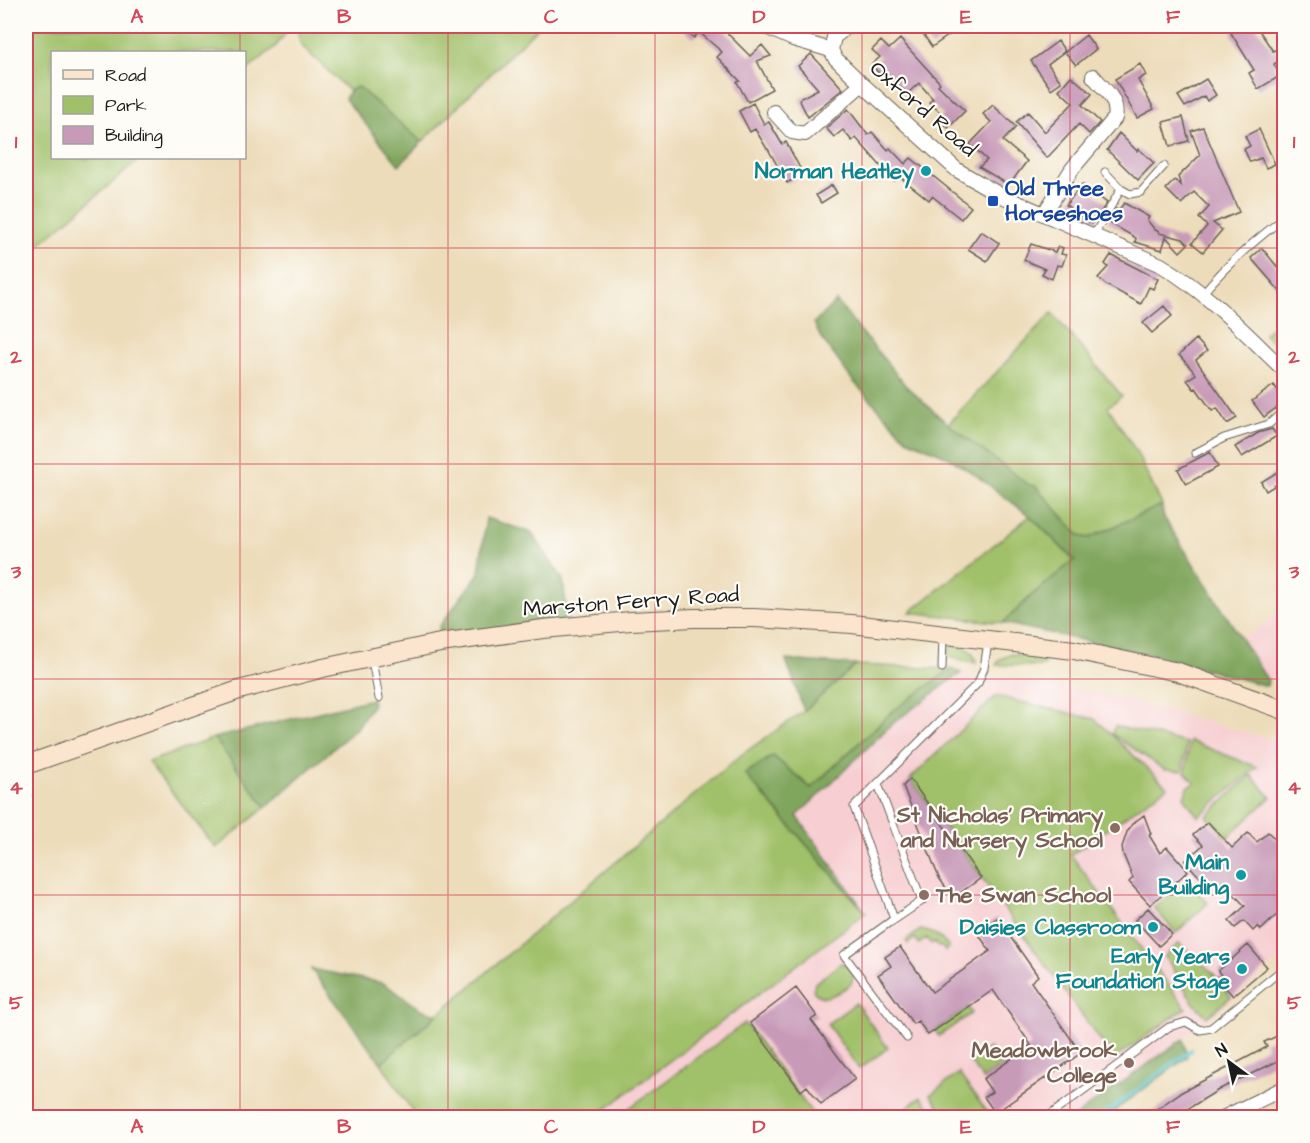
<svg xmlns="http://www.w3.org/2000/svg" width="1310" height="1143" viewBox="0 0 1310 1143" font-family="'Architects Daughter',sans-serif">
<rect width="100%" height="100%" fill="#fdfcf7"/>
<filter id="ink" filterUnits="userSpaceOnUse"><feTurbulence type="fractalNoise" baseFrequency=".0167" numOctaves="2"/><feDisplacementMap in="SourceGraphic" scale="12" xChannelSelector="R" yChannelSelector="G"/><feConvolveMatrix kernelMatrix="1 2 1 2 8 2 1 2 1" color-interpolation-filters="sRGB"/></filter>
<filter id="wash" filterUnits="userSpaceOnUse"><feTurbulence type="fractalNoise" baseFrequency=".008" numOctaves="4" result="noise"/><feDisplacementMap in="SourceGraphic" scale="24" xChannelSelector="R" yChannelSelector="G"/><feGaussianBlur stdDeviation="1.35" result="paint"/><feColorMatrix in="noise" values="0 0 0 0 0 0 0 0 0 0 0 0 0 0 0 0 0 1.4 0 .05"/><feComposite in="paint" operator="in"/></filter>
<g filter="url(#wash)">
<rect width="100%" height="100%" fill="#eddcba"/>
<path fill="#f7cfd2" d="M1284,610v60l-16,11 -27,-42z
M961,673l53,5 112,21 147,41 11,16v199l-77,66 -125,90 -7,6 -480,1 271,-205 -69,-97 96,-92z"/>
<path fill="#a0c069" stroke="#5e6e42" stroke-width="1.5" d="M26,26h265l-15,20 -31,26 -1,-20h-192v106h89l-115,98z
M304,26h235l-117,116 -64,-55 -9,4 -48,-46 -3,-12z
M1052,313l70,83 -14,11 28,44 26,54 -73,33 -9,-2 -45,-50h-6l-81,-62z
M1284,315v39l-20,-20z
M1030,516l44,44 -42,35 -29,28 -93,-11z
M951,643c12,3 23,6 25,20l-28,-6v-11z
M1012,654l33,5 -1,7 -48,-1 4,-6z
M856,665l95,4 -58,42 -82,77 -38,-32 -28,18 121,139 -271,204h-179l-35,-54 360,-308 63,-44z
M996,696l99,23 72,68 -96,68 115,153 -72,51 -204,-280z
M1115,726l72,17 -5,28 -17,-1 -53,-36z
M214,738l52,69 -50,41 -68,-86z
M1190,741l67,26 -59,50 -14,-20 4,-10 7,-4 -10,-11z
M1251,775l20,22 -44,41 -20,-22z
M1186,880l22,23 -32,30 -22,-25z
M920,930c12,1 22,8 29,18l-4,3 -3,-4h-4l-4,-5 -3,2 -4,-6 -8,6 -4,-6 -7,6 -2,-3z
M1179,943l34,30 18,24 -24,20 -14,-15 -23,-38 -6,-7z
M841,963l7,3c4,6 7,11 3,18 -11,8 -28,21 -38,6l2,-7z
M856,1003l32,45 -29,21 -32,-45z
M968,1007l4,6 -33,23 -4,-5z
M745,1023l70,94h-198z
M989,1048l13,17 -19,14 -13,-17z
M959,1073v1l32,43h-44l-17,-22z
M921,1097l16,20h-44z"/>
<path fill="#80a65d" stroke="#4e613c" stroke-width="1.5" d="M358,87l64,55 -23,23 -54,-66 4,-8z
M836,301l70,85 42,38 81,61 6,1 45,50 9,2 73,-33 1,11 105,165 -1,5 -111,-30 -153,-33 29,-28 42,-35 -44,-44 -56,-42 -28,-18 -39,-17 -54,-58 -33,-45 -6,-13z
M486,518l46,15 31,47 5,40 -127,16 -2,-9 40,-54z
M786,660l70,5 -52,46z
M951,669l10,4 -69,51 -95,92 69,97 -121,-139 28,-18 38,32 82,-77z
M372,699l1,5 -16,24 -91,79 -52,-69z
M311,969l72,14 38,26 17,5 -57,49z
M1183,1039l4,18 -81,60h-31l7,-6z"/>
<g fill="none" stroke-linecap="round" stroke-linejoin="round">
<path stroke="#55c3ca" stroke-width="4" d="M1100,1118l91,-68"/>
</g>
<g id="blocks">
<path fill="#c79ab8" d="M679,26h41l30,30 12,-11 9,11 -14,5 15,28 -24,13 -11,-20 3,-1 -23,-24 5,-5 -23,-20 -5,6z
M934,26h28l-30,21 -9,-13z
M1243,26h13l17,25 6,-3 5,10 -10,6 6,12 -22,13 -9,-16 5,-3 -23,-37z
M1086,35l10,14 -20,16 -11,-13z
M900,39l40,44 -2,2 27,26 -17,17 -9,-8 4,-5 -14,-13 4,-3 -14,-16 -12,11 -22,-23 -4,4 -10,-10 9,-8 -8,-7 9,-9 8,8z
M1058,41l7,10 -17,13 13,18 -10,7 -20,-28z
M811,54l32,35 -35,28 -9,-18 19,-10 -20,-23z
M1140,64l6,11 -8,5 16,29 -17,9 -22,-39z
M1071,76l21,18 -10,11 18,17 -11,12 -10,-10 -32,34 -31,-36 12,-10 17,20 28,-29 -14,-13z
M1206,79l10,16 -9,6 -3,-5 -19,11 -7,-11z
M753,103l11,21 5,-2 13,22 4,-2 17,32 -16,9 -19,-34h-1l-12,-20 -5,3 -11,-21z
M993,105l23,22 -13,14 24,20 -18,24 -30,-18 8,-7 -17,-16 21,-22 -8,-8z
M848,109l20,26 4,-3 16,18 2,-2 15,16 6,-6 60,49 -10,12 -29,-23 -3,4 -29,-23 -6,4 -38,-43 -4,3 -9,-11 -9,7 -8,-9z
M1183,117l6,24 -19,5 -7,-24z
M1203,127l36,85 -26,11 9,7 -19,22 -11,-9 15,-17 -8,-8 10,-11 -15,-15 -13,12 -15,-15 9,-9 6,5 -3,-8 22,-22 -9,-24z
M1259,129l16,35 -9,4 -5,-10 -11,4 -6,-13 6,-3 -5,-10z
M1119,133l18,18 2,-2 15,14 -16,17 -31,-30z
M1082,184l25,19 -15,21 -26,-19z
M832,185l5,8 -16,10 -5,-8z
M1124,203l25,14 -2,3 8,10 4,1v2l24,6 5,5 -8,8 -14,-15 -4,13 -27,-8 1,-4 -28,-16 8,-13 2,2z
M981,231l18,12 -12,18 -19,-12z
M1031,244l24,8 3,-6 5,2 -2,6 5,1 -4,11 -5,-1 -5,14 -10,-5 3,-5 -21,-9z
M1262,248l22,27v21l-33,-38z
M1111,255l47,24 -5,10 -4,-2 -8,17 -35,-19 -8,-7 10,-11 -3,-3z
M1164,306l8,10 -20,17 -9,-10z
M1196,339l11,12 -11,9 41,58 -10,6 -10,-16 -5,3 -16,-23 -2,1 -7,-9 9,-6 -17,-19z
M1274,385l10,14v3l-20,15 -12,-16z
M1272,429l5,7 -35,21 -7,-10 23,-14z
M1210,452l8,15 -32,17 -8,-15z
M1284,468v12l-18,11 -5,-9z
M910,779l71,99 -28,20 -14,-20 -36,-92z
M1144,815l7,19 -2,1 11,18 7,-6 21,24 -38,34 -21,-23 4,-4 -10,-24 -1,-7 5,-15 5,-8z
M1208,822l24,26 16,-15 9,9 11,-10 8,8 8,-8v76l-23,22 -3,-4 -5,5 -9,-10 -9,7 -6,-7 16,-15 -19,-20 -2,2 -9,-9 -7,7 -23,-25 18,-16 -10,-10z
M1148,908l24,26 -13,12 -24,-26z
M997,918l41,58 -7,6 50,71 -86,60 -11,-16 8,-5 -9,-13 48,-34 -38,-55 -65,45 -10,-14 -5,3 -35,-49 13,-9 -6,-9 15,-10 32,45 58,-41 -13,-19z
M1248,945l19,22 -34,29 -16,-18 4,-3 -3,-4z
M796,988l21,28 -6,4 44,59 -34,25 -14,-18 -6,5 -51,-68z
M1277,1036l7,16v6l-64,31 -47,29h-29l36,-25 87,-46 -3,-5z"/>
</g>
</g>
<g filter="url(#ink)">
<use href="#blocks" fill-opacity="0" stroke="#655f53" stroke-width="1.5"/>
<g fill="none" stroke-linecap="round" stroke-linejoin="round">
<defs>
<path id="lane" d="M1276,26l8,16
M1105,172l16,17 9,5 11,-2 23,-26
M1094,235l27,-46
M1203,293c24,-29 52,-53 81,-75
M1195,453l29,-15 45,-14 15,-13
M372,660l7,38
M942,668l1,-31
M878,784l44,117 -31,21
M907,1038l-63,-83 50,-36 -40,-112 124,-124 6,-15 4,-26
M1046,1118l123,-91 17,-5 14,8 11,-2 73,-60"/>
<path id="street" d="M764,26l29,13 38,11
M831,50l4,8 27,26 95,86 45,26 159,69c47,28 84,68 123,105
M831,50l3,-13 14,-11
M774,112l18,20 13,2 57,-50
M1044,214l28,-45 43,-51c4,-18 -11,-29 -22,-42
M1223,1118l61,-30"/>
<path id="secondary" d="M26,765l213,-75 84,-22 117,-25 103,-14 88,-8 63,-3h60l98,6 222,26 104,22 106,38"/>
</defs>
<use href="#lane" stroke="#655f53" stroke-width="9"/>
<use href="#street" stroke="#655f53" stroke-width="16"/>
<use href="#secondary" stroke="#655f53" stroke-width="20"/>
<use href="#lane" stroke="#fff" stroke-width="7"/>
<use href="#street" stroke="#fff" stroke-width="14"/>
<use href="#secondary" stroke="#fce5cf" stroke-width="18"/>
</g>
</g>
<path fill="none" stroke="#d1495b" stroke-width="1.5" stroke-opacity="0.55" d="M240,26v26M448,26v1092M655,26v1092M862,26v1092M1070,26v1092M240,158v960M26,248h1258M26,464h1258M26,679h1258M26,895h1258"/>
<g fill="#0f9aa8" stroke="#fdfcf7" stroke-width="2">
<circle cx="926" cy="171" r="6"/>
<circle cx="1241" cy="875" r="6"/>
<circle cx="1153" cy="927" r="6"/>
<circle cx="1242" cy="969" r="6"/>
</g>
<rect fill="#1a4fb4" stroke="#fdfcf7" stroke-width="2" x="987" y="195" width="12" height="12" rx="3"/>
<g fill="#8d6e63" stroke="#fdfcf7" stroke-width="2">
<circle cx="1115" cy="828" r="6"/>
<circle cx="924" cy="895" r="6"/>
<circle cx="1129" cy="1063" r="6"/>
</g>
<g text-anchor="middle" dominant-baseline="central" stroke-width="4.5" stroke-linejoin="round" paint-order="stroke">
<g font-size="22" fill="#1c1c1c" stroke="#fdfcf7">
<text transform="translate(923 109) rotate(41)">Oxford Road</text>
<text transform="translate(631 602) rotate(-4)">Marston Ferry Road</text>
</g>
<g font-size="22" font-weight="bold" fill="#0d838f" stroke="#fdfcf7" text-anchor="end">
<text x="914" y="171">Norman Heatley</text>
<text x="1229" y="862">Main<tspan x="1229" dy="25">Building</tspan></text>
<text x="1141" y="927">Daisies Classroom</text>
<text x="1230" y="956">Early Years<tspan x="1230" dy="25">Foundation Stage</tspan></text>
</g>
<g font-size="22" font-weight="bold" fill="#164399" stroke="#fdfcf7" text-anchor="start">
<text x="1005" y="188">Old Three<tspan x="1005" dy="25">Horseshoes</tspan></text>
</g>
<g font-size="22" font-weight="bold" fill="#785e54" stroke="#fdfcf7" text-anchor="end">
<text x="1103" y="815">St Nicholas' Primary<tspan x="1103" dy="25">and Nursery School</tspan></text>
<text x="936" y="895" text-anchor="start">The Swan School</text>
<text x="1117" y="1050">Meadowbrook<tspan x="1117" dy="25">College</tspan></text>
</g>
</g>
<rect width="1310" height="1143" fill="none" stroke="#fdfcf7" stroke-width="66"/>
<rect x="51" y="51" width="195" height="108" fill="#fdfcf7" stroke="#a3a29f" stroke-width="1.5"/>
<rect x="63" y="70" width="30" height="9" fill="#fce5cf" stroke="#a3a29f" stroke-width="1.5"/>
<text x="105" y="81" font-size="18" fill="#1c1c1c">Road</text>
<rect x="63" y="96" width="30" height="18" fill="#a0c069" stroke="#a3a29f" stroke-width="1.5"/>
<text x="105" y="111" font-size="18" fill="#1c1c1c">Park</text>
<rect x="63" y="126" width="30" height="18" fill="#c79ab8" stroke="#a3a29f" stroke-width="1.5"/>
<text x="105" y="141" font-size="18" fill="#1c1c1c">Building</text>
<g transform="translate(1229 1062) rotate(327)" stroke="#fdfcf7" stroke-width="4.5" paint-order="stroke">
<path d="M0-4.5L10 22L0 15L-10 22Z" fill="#1c1c1c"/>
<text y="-9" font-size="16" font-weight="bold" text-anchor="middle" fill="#1c1c1c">N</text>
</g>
<rect x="33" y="33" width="1244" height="1077" fill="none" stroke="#d1495b" stroke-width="2"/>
<g font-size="20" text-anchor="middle" font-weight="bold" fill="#d1495b">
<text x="137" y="23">A</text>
<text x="344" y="23">B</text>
<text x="551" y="23">C</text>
<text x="759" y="23">D</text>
<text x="966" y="23">E</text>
<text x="1173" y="23">F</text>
<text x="16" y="148">1</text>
<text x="1294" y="148">1</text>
<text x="16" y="363">2</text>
<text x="1294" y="363">2</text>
<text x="16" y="578">3</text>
<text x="1294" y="578">3</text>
<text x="16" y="794">4</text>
<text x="1294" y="794">4</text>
<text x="16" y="1009">5</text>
<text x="1294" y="1009">5</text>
<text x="137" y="1133">A</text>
<text x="344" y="1133">B</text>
<text x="551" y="1133">C</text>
<text x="759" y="1133">D</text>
<text x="966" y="1133">E</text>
<text x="1173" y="1133">F</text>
</g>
</svg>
